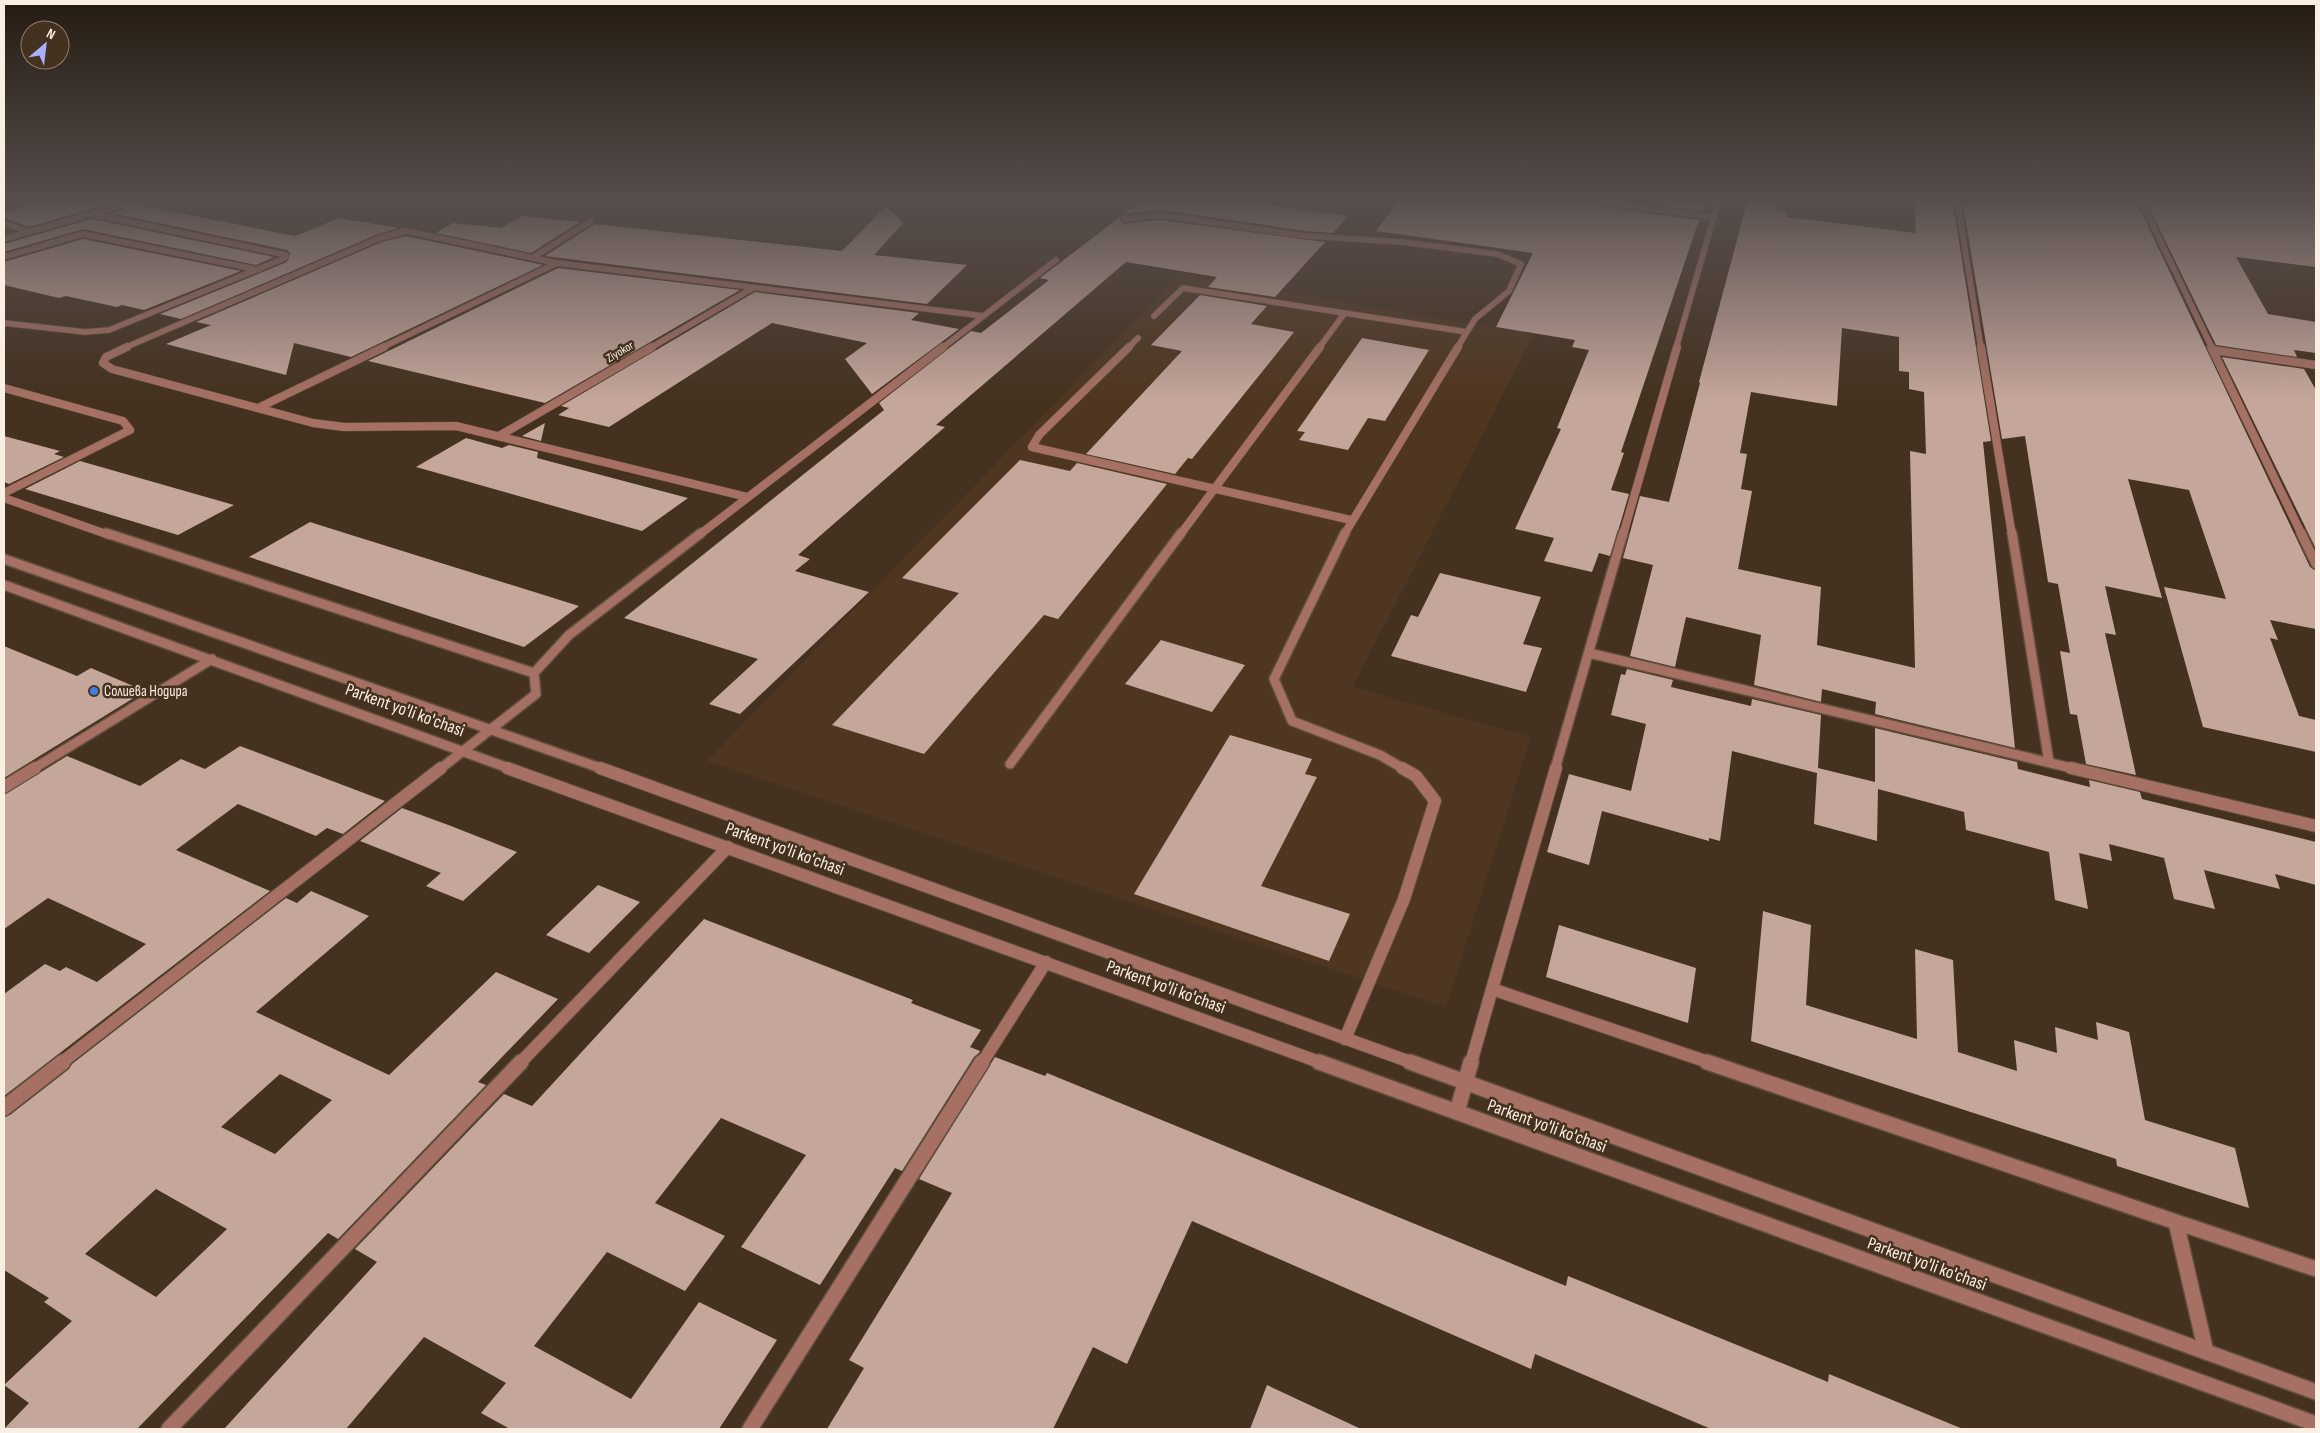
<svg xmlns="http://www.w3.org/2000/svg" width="2320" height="1433" viewBox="0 0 2320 1433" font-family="'Sofia Sans Condensed',sans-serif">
<rect width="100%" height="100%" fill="#44311f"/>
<path fill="#4f3620" d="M1179,275l355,59 -181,353 178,50 -85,270 -739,-246z"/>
<path fill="#c5a69b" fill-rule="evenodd" d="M48,199h59l12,2 -90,26 -25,-9v-6z
M1143,199h79l126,17 -15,17 -27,-2 -146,-21 -36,4z
M1422,199h39l28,4 2,-4h54l154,21 -78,232 3,1 -13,37 18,4 -10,34 -9,28 -11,-3 -7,19 -48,-11 10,-23 -39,-9 46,-100 -4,-1 32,-78 -17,-3 3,-7 -79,-13 37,-74 -157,-22 21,-28 21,3z
M1656,199h50l-4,12 -48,-6z
M1748,199h30l-1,11 10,2 -1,5 130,16 -2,-34 39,5 38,237 -8,1 32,306 -140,-34 1,-12 -54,-13 -1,13 -67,-17 7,-50 -75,-18 -11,50 -45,-11 23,-91 -30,-7 17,-62 29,6 31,-119 -1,-1zM1842,328l57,9v34l10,1v17l15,3 2,62 -16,-3 5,217 -98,-23 4,-58 -83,-18 14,-78 -11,-2 6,-35 -7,-1 11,-61 86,14z
M1972,199h163l175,368 6,3v59l-46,-9 8,20 -8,-2 29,78 17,4v32l-113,-25 -39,-140 62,12 -37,-109 -61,-11 34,119 -57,-12 11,49 -11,-2 31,142 -50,-11 -9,-49 -7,-1 -10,-63 10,2 -12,-69 -10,-2 -23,-146 -23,3 -39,-234 10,2z
M2145,199h147l24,3v65l-80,-10 32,57 48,8v31l-22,-3 3,7 -81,-12z
M123,202l172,34 44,-18 59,10 -20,6 -197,85 -21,-5 127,-52 3,-9 -3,-3 -176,-37 12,-3 2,-5z
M886,206l17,17 -29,32 93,10 -40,39 -382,-48 50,-32 247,27z
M522,216l58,6 -49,31 -95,-20 17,-10 48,5z
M1120,217v4l4,3 36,-4 165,22 -50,55 -67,-10 9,-10 -91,-15 -190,163 9,2 -147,128 12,4 -15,12 74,21 -129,122 -31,-10 49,-45 -134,-41 260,-208 -5,-7 92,-72 10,2 68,-53 -9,-2z
M92,219l182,38 -18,8 -173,-36 -79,23v-8z
M406,236l137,29 -192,92 -57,-14 -8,32 -120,-31 45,-19 -15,-3 186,-80z
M83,239l158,32 -97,39 -22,-5 -5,2 -51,-11 -7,2 -55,-13v-23z
M558,268l182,22 -195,113 -177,-42z
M755,292l164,21 -8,7 48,9 -87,65 -27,-35 22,-16 -95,-20 -163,104 -51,-12 11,-7 -8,-2z
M1200,295l67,11 -16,18 43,8 -102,127 -4,-1 -13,16 -89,-20 96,-103 -31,-6z
M1362,338l67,12 -44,71 -17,-3 -20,32 -49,-10 6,-8 -8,-1z
M2222,357l82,12 12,21v159z
M545,423l-4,18 -19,-5z
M4,436l56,15 -6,3 10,3 -55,27 -5,-2z
M466,438l36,10 7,-3 29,7 -1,6 151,40 -46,33 -226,-64z
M1020,460l50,11 7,-8 90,21 -109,135 -14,-4 -120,139 -92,-29 127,-132 -57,-15z
M80,461l154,44 -56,30 -153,-46z
M310,522l38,12 231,72 -55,41 -275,-90z
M1440,573l101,24 -18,47 19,4 -16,44 -135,-36 20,-41 7,2z
M1161,640l84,25 -33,47 -87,-28z
M4,646l73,30 14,-8 54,23 -141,87z
M1627,669l46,11 -2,7 80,19 1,-7 69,16 -3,53 57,14v-54l142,34 1,7 72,18 -1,-7 51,12 2,7 174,43v43l-41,-11 5,15 -76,-19 11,39 -41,-10 -10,-41 -55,-14 3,17 -33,-8 9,56 -33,-9 -6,-48 -83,-22 -2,-18 -86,-23 -1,52 -63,-17 3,-51 -85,-22 -12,90 -11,-3v3l-107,-30 -13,54 -42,-13 22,-78 62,17 15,-67 -35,-9 10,-41 4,1z
M1230,735l82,24 -7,15 12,3 -56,109 89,28 -21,47 -195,-67z
M240,746l145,55 -42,33 -16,-6 -11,8 -78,-32 -62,46 94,41 -266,205v-102l41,-30 15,7 6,-4 31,15 49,-38 -98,-46 -44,31v-134l63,-39 73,30 41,-27 24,10z
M402,808l49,18 66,26 -54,49 -37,-15 15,-13 -81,-32z
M598,885l42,17 -51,51 -43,-18z
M311,891l58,25 -113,96 133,63 107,-103 62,27 -80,83 8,3 -148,154 -10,-6 -191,196h-133l25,-26 -25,-18 68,-64 -28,-19 5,-4 -45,-28v-153l6,-2 59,-46 3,-5 214,-166 11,5zM280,1074l52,26 -57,54 -54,-27zM156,1189l71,40 -71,68 -71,-43z
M1763,911l48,14 -5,80 111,34 -2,-90 38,11 5,92 59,19 -3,-31 43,13 -2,-26 43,13 -2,-18 33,10 16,88 90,28 14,60 -132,-42 -1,-7 -365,-118z
M704,919l209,81 -2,3 70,27 -11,17 10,4 -1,2 -5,4 -72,114 -7,-3 -75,117 -79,-38 65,-92 -85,-37 -66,85 70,33 -40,55 -78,-39 -73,94 97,53 68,-97 78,38 -58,89h-209l-29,-16 25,-30 -82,-46 -78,92h-122l153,-167 -22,-13 149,-155 28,12z
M1559,925l137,43 -8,55 -142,-46z
M995,1057l50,19 2,-3 519,213 2,-10 260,106 1,-8 134,55h-252l-176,-75 -4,15 -339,-148 -65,143 -34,-17 -40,82h-226l37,-61 -15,-8 103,-167 -33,-14z
M1267,1385l94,44h-111z"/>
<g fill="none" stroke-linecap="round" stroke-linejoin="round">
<defs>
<path id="service-far3" d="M1124,219l36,-4 146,21 96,6 95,12 24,10 -12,27 -34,28 -18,29
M4,223l25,9 91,-26
M4,239l25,-7
M4,257l79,-23 176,36
M532,258l59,-37
M1154,316l29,-28 284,44
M4,323l81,9 24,-2 176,-72 1,-3 -194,-41
M1128,348l10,-10
M1319,348l25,-34"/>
<path id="service-far2" d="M1129,347l-90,88 -7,12 319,73
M4,388l119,33 7,9 -126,63
M4,498l105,37
M1180,535l140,-188
M1344,535l114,-188"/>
<path id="service-far1" d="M106,533l428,140
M1345,533l-71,146 18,42 88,34 24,14
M1010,764l171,-231"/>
<path id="service" d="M1345,1039l59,-140 31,-98 -19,-25 -14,-8"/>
<path id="minor-far4" d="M1572,199l143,18
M1957,199l24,149
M2140,199l72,149
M124,348l256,-110 26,-7 151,32 427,53
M381,348l176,-85
M650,348l103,-60
M942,348l114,-88
M1676,348l43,-149"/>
<path id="minor-far3" d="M127,347l-21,10 -3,6 9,6 201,54 31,4 112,-1 291,71
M1981,347l31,188
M2211,347l91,188
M2213,350l103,15
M258,408l126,-61
M499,436l153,-89
M699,535l244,-188
M1623,535l54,-188"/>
<path id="minor-far2" d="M2012,533l37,229
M2301,533l15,31
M1589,653l487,116
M33,769l179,-110
M440,769l96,-75 -2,-21 35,-38 132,-102
M1555,769l68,-236"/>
<path id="minor-far1" d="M1556,768l-64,221 219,74
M2071,768l245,58
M4,787l31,-19
M61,1063l380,-295
M520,1063l208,-216
M982,1063l64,-101
M1471,1063l21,-74"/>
<path id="minor" d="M1707,1062l469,160 30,130
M4,1108l59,-46
M1457,1112l14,-50
M2176,1222l140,47
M169,1429l352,-367
M750,1429l232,-367"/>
<path id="tertiary-far2" d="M4,559l599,210
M4,585l507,184"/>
<path id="tertiary-far1" d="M507,768l815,295
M600,768l813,295"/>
<path id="tertiary" d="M1319,1062l997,362
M1410,1062l906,330"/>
</defs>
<use href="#service-far3" stroke="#614f3e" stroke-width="7"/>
<use href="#service-far2" stroke="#614f3e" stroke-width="9"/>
<use href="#service-far1" stroke="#614f3e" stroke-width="12"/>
<use href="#service" stroke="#614f3e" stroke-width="14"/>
<use href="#minor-far4" stroke="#614f3e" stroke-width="7"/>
<use href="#minor-far3" stroke="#614f3e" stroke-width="9"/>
<use href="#minor-far2" stroke="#614f3e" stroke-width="12"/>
<use href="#minor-far1" stroke="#614f3e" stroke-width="14"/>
<use href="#minor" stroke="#614f3e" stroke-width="18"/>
<use href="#tertiary-far2" stroke="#614f3e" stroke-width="12"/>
<use href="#tertiary-far1" stroke="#614f3e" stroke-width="14"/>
<use href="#tertiary" stroke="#614f3e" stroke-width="18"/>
<use href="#service-far3" stroke="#a67064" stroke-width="5.5"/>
<use href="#service-far2" stroke="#a67064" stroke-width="8"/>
<use href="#service-far1" stroke="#a67064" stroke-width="9"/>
<use href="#service" stroke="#a67064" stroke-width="12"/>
<use href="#minor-far4" stroke="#a67064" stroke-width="5.5"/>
<use href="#minor-far3" stroke="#a67064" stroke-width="8"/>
<use href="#minor-far2" stroke="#a67064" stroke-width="9"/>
<use href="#minor-far1" stroke="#a67064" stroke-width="12"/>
<use href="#minor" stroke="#a67064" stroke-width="15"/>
<use href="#tertiary-far2" stroke="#a67064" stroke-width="9"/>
<use href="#tertiary-far1" stroke="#a67064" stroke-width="12"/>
<use href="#tertiary" stroke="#a67064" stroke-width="15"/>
</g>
<linearGradient id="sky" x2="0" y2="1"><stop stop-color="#251b11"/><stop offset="0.5" stop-color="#564e4d"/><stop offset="1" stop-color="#564e4d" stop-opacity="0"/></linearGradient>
<rect width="2320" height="400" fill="url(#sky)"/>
<circle fill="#3f7fe0" stroke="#44311f" stroke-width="2" cx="94" cy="691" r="5"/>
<g text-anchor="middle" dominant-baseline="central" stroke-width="5" stroke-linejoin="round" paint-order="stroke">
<g font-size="12" fill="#fbeee3" stroke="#44311f">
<text transform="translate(620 352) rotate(-30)">Ziyokor</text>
</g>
<g font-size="15" fill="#fbeee3" stroke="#44311f" text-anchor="start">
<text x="104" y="691">Солиева Нодира</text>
</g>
<g font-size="18" fill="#fbeee3" stroke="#44311f">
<text transform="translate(405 710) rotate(20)">Parkent yo'li ko'chasi</text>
<text transform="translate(785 849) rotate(20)">Parkent yo'li ko'chasi</text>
<text transform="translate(1166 987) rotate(20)">Parkent yo'li ko'chasi</text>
<text transform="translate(1547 1126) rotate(20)">Parkent yo'li ko'chasi</text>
<text transform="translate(1927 1264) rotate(20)">Parkent yo'li ko'chasi</text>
</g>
</g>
<rect width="2320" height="1433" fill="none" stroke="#fbeee3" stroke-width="10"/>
<g transform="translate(45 45) rotate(28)"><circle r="24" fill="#44311f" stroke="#8d7d6d"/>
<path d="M0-4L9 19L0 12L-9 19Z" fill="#a9b0fc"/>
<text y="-8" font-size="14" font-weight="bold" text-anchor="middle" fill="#fbeee3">N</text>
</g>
</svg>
